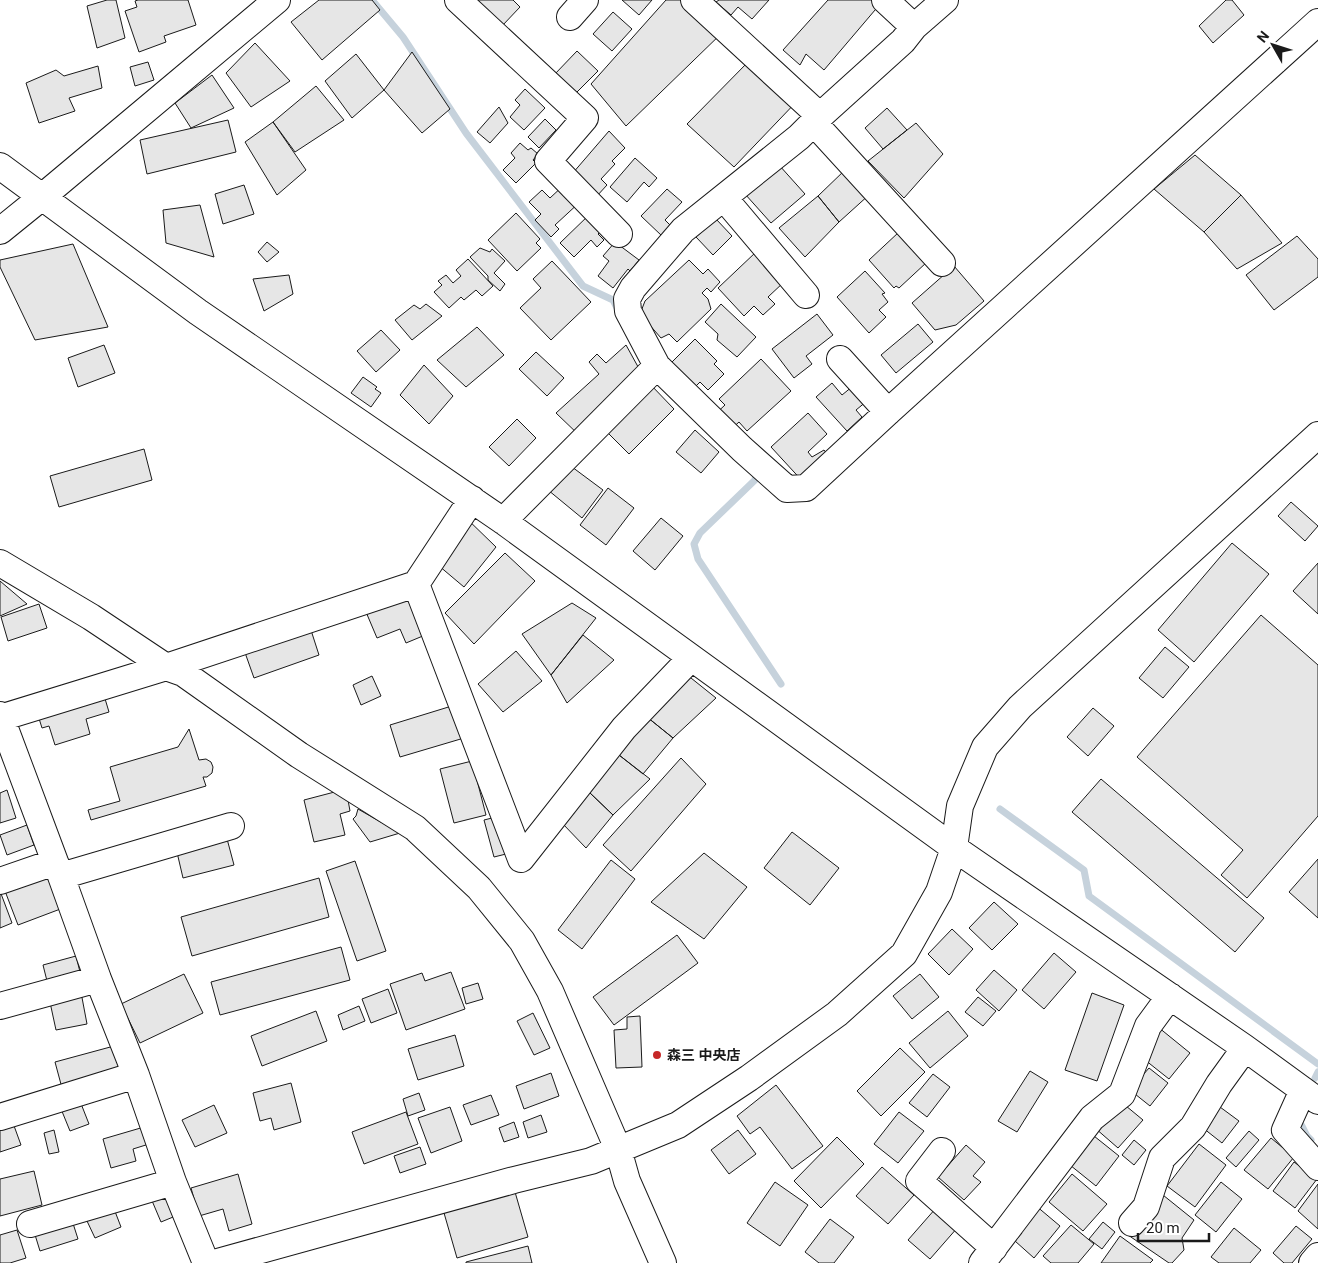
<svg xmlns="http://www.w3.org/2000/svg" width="1318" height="1263" viewBox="0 0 1318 1263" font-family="Roboto,'Noto Sans JP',sans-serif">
<rect width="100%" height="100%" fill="#fff"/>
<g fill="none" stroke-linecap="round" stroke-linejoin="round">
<path stroke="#c6d2dc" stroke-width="7" d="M372,0l31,37 63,96 117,153 30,14 5,10
M754,470l2,4 -1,6 -55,53 -6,11 4,15 83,125
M1000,809l84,61 5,26 229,168
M1315,1078l3,-6
M1302,1126l5,10 4,4"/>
</g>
<path fill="#e6e6e6" stroke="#1a1a1a" d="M107,0h9l9,38 -28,10 -10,-42z
M138,0h50l8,25 -32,11 2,6 -27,10 -14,-41 12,-4 -2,-6z
M319,0h53l8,10 -58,50 -31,-38z
M474,0h39l7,7 -18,19z
M622,0h30l-13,15z
M666,0h28l32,29 -100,97 -35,-42z
M719,0h50l-17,19 -14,-12 -7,8 -15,-13z
M828,0h49l4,3 -57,67 -18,-16 -6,11 -17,-15z
M1226,0h6l12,15 -31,28 -14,-17z
M613,12l19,17 -20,22 -19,-17z
M255,43l35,38 -39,26 -25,-34z
M577,51l21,20 -24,24 -20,-20z
M412,52l38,57 -28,24 -38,-43z
M356,54l28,36 -32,28 -27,-37z
M750,60l50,38 -66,69 -47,-43z
M148,62l6,18 -19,6 -5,-19z
M98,66l4,22 -33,10 6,13 -36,12 -13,-40 30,-13 8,6z
M212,75l22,33 -43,20 -16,-25z
M316,86l28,34 -49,32 -22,-30z
M525,89l20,19 -21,22 -14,-13 10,-12 -5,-5z
M499,107l9,16 -18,20 -13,-11z
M887,108l20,22 -24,19 -18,-21z
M545,119l11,11 -17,18 -11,-11z
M228,120l8,32 -89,22 -7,-34z
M273,122l33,48 -29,25 -32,-53z
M916,123l27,31 -39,44 -36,-37z
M609,131l16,17 -13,13 3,3 -14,15 6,6 -11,12 -24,-23z
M520,143l8,7 3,-2 7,6 -5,6 3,3 -20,20 -13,-13 12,-12 -4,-5z
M1195,155l46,40 -37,37 -50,-43z
M635,158l22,20 -8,9 -5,-5 -17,20 -17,-15z
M779,165l26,29 -34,29 -26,-29z
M846,169l24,25 -31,28 -21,-26z
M565,184l16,17 -26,24 4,4 -8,8 -16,-17 6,-6 -12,-12 13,-12 8,8z
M244,185l10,29 -31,10 -8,-30z
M667,189l15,13 -17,18 6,6 -9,10 -21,-20z
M1241,195l41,48 -45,26 -33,-37z
M818,196l21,26 -34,35 -26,-29z
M200,205l14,52 -48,-14 -3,-33z
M516,213l24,26 -4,4 5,5 -24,23 -29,-31z
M591,213l14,14 -7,7 6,6 -7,7 -6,-7 -17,17 -14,-14z
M716,219l16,17 -19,19 -17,-18z
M899,232l28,30 -28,26 -3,-2 -2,2 -25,-28z
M1297,236l21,23v18l-44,33 -28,-35z
M267,242l12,10 -12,10 -9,-10z
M615,242l24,18 -9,11 -2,-2 -15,19 -15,-12 11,-15 -6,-5z
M73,244l35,83 -73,13 -35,-73v-7z
M480,248l10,4 2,-3 13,12 -11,12 11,11 -5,7 -12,-11v-4l-18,-19z
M756,252l28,30 -16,15 7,7 -12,11 -9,-9 -10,10 -26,-28z
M468,259l25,27 -11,10 -6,-6 -12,10 -3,-3 -12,11 -15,-16 8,-7 -4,-4 8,-6 7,8 8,-7 -5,-6z
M689,260l14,14 5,-5 12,13 -9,10 -4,-4 -5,5 6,6 3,10 -34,33 -8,-8 -8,4 -21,-24 5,-13z
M552,261l39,41 -40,38 -31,-32 21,-20 -8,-9z
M954,266l30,35 -28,24 -21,5 -23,-27z
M865,271l20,22 -3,1 6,8 -9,8 7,7 -17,16 -32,-36z
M289,275l4,19 -29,17 -11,-32z
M426,304l16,12 -30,24 -17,-20 19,-15 6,4z
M721,304l35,33 -19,20 -20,-17 1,-6 -13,-12z
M817,314l16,21 -27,21 6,8 -18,14 -22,-29z
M918,324l15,18 -37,31 -15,-18z
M477,327l27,28 -38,32 -29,-27z
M381,330l19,20 -24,22 -19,-21z
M695,339l22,22 -3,3 10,10 -16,16 -8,-8 -4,4 -24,-24z
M104,345l11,28 -37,14 -10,-29z
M626,345l16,29 -61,63 -25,-24 43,-39 -10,-12 8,-8 9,9z
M536,352l28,26 -17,18 -28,-27z
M761,359l30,32 -44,40 -8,-9 -11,10 -16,-15 13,-12 -6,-6z
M424,365l29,31 -24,28 -29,-29z
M363,377l14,10 -2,2 6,4 -10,14 -20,-14z
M649,383l25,26 -45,45 -26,-26z
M832,383l10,12 11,-9 14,15 -11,9 6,7 -15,14 -31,-34z
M808,413l19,21 -19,18 4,5 12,-7 8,10 -26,25 -35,-38z
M517,419l19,19 -27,28 -20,-19z
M695,430l24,22 -18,21 -25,-21z
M144,449l8,31 -93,27 -9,-31z
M568,464l35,26 -21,28 -34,-28z
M608,488l26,20 -28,37 -26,-20z
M1291,502l27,24 -13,15 -27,-25z
M462,514l34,33 -32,40 -32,-27z
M661,518l22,18 -28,34 -22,-19z
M1232,543l37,31 -75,88 -36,-32z
M505,553l30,28 -61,63 -29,-31z
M1318,563v51l-25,-23z
M0,581l27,23 -27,12z
M413,593l17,40 -24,10 -6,-14 -23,9 -11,-26z
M572,603l24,15 -45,57 -29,-41z
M39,604l8,24 -39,13 -7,-24z
M1261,615l57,50v151l-71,82 -26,-23 22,-25 -106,-93z
M309,624l10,31 -65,23 -11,-31z
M583,635l31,25 -47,43 -16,-28z
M1165,647l24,20 -26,31 -24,-20z
M516,651l26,30 -39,31 -25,-28z
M686,674l30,24 -43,40 -26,-21z
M372,676l9,20 -20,9 -8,-20z
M103,692l6,20 -23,7 4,15 -35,11 -6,-19 -7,2 -5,-16z
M455,705l9,33 -64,19 -10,-32z
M1093,708l21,18 -26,30 -21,-19z
M647,717l26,21 -30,36 -24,-19z
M189,729l10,31 7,-1 5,3 2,5 -1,6 -5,4h-4l3,9 -115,34 -3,-10 32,-9 -10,-34 68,-20z
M619,755l31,24 -37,36 -24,-23z
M681,758l25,26 -75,87 -28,-26z
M472,761l14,54 -32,8 -14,-54z
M1101,779l163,139 -29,34 -163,-140z
M346,789l4,22 -10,3 5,21 -31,7 -10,-42z
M7,790l9,28 -16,5v-30z
M589,792l24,23 -27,33 -24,-25z
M358,809l42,24 -30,9 -17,-23 3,-3z
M500,816l10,37 -16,4 -10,-37z
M27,825l7,20 -27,10 -7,-20z
M792,832l47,36 -29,37 -46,-37z
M226,835l8,30 -51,13 -7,-30z
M704,853l43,34 -43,52 -53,-37z
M1318,859v59l-29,-26z
M611,860l24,19 -53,70 -24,-19z
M355,861l31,90 -29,10 -31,-90z
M50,874l13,34 -45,17 -13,-34z
M319,878l10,39 -137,39 -11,-39z
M0,891l12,32 -12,5z
M994,902l24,22 -26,26 -23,-22z
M952,929l21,20 -24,26 -21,-21z
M677,935l21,28 -84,62 -21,-28z
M341,947l9,33 -130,35 -9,-33z
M1054,953l22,19 -32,37 -22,-19z
M76,956l6,24 -33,9 -6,-24z
M994,970l23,20 -18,21 -23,-21z
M451,972l14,37 -59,21 -16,-46 32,-11 3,8z
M184,974l19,39 -63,30 -19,-39z
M920,974l19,23 -27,22 -19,-23z
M478,983l5,16 -17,5 -4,-16z
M80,987l7,37 -31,6 -8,-37z
M388,989l9,24 -26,10 -9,-24z
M1092,993l32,12 -27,76 -32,-11z
M978,997l18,14 -13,15 -18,-14z
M359,1006l6,15 -22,9 -5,-15z
M316,1011l11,30 -65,25 -11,-30z
M948,1011l20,25 -38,32 -21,-25z
M533,1013l17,35 -16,7 -17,-34z
M640,1016l2,51 -26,1 -2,-38 13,-1v-12z
M1158,1027l32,26 -21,26 -29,-23z
M455,1035l9,31 -46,14 -10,-31z
M114,1046l7,25 -59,17 -7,-26z
M900,1048l25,24 -44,44 -24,-25z
M1149,1068l19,15 -18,23 -20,-16z
M1030,1071l18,11 -31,50 -19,-11z
M551,1073l8,23 -35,13 -8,-23z
M933,1074l17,13 -23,30 -18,-14z
M291,1083l10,39 -27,8 -3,-12 -11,3 -7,-28z
M776,1085l47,61 -31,23 -32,-42 -10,7 -13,-18z
M419,1093l6,17 -17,6 -5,-17z
M491,1095l8,20 -28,10 -8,-20z
M78,1096l11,28 -19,7 -11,-27z
M1120,1101l23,19 -25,28 -23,-20z
M214,1105l13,28 -32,14 -13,-27z
M450,1107l12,34 -31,12 -13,-35z
M1220,1107l19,14 -17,22 -19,-15z
M406,1112l12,32 -54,20 -12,-32z
M899,1112l25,19 -26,32 -24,-19z
M541,1115l6,17 -19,6 -5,-16z
M514,1122l5,15 -15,5 -5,-14z
M13,1123l8,22 -21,7v-24z
M144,1127l5,17 -16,5 3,12 -25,7 -8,-29z
M54,1130l5,22 -10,2 -5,-21z
M738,1130l18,24 -27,20 -18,-24z
M1249,1131l10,9 -23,27 -10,-9z
M1089,1132l30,24 -23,30 -31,-25z
M837,1137l27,27 -43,44 -27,-27z
M1271,1138l23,19 -26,32 -24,-19z
M1134,1140l12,10 -12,15 -12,-10z
M1199,1144l27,21 -31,42 -28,-21z
M966,1145l19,17 -12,14 8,6 -17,18 -26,-23z
M420,1147l6,17 -26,9 -6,-17z
M1294,1162l23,17 -22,29 -22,-17z
M882,1167l32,28 -26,29 -32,-28z
M34,1171l8,34 -42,11v-37z
M238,1174l14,50 -23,7 -6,-22 -24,7 -8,-28z
M1072,1174l35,30 -24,27 -34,-29z
M775,1182l33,23 -28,41 -33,-23z
M1221,1182l21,17 -26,33 -21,-17z
M1318,1184v45l-20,-18z
M513,1185l15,52 -71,21 -15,-52z
M167,1189l11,26 -17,7 -11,-26z
M1158,1191l36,29 -12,18 2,12 -12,13h-3l-41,-28z
M111,1201l10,26 -26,11 -8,-17 16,-6z
M1035,1205l25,21 -26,32 -19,-17 7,-8 -5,-5z
M936,1208l22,19 -28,32 -22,-19z
M70,1214l8,25 -38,12 -8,-26z
M830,1219l24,18 -20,26h-15l-14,-11z
M1103,1222l12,10 -13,17 -13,-10z
M1071,1225l23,19 -16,19h-27l-8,-7z
M1296,1226l16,13 -20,24h-8l-11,-10z
M1234,1228l27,22 -11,13h-31l-8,-6z
M17,1230l9,28 -16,5h-10v-28z
M1120,1236l33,24 -3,3h-49z
M528,1246l4,17h-66v-1z"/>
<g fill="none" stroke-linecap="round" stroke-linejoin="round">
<defs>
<path id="minor" d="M458,0l127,118 -37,43 71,73
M694,0l126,116
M885,0l29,27
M570,17l15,-17
M814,123l128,140
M0,166l198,146 305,209 451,327 291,200 73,53
M724,198l82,97
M0,231l42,-34 235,-197
M840,359l48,53
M657,366l-29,-55 -1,-12 6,-11 50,-58 116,-93 21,-21 83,-75 11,-14 31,-27
M503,521l154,-155 85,83 45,40 19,-1 82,-76 430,-390
M0,563l91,54 75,50 17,6 116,82 116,73 64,60 43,53 28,50 68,158 9,32 36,82
M416,584l105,275 103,-131 67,-70
M0,715l55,147 6,14 37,103 38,96 37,107 33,81
M0,718l166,-51 250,-83 56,-85
M61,876l170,-50
M0,881l55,-19
M0,1006l98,-27
M1303,1090l-18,40 33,37
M0,1117l136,-42
M942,1151l-23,30 75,67
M1132,1223l14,-16 16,-49 31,-31 26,-43 26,-36
M30,1224l143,-42
M214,1263l300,-83 77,-19 87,-36 71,-47 88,-64 67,-60 35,-62 15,-44 6,-42 25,-59 35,-40 298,-272
M982,1263l110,-145 30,-24 26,-68 22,-30
M1312,1263l6,-7"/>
</defs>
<use href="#minor" stroke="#1a1a1a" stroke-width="28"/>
<use href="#minor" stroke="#fff" stroke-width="26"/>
</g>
<circle fill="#c62828" stroke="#fff" stroke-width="2" cx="657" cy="1055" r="5"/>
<g text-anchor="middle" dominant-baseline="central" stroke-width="4" stroke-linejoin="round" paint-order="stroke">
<g font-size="14" font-weight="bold" fill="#1a1a1a" stroke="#fff" text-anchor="start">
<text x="667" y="1055">森三 中央店</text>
</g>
</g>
<g transform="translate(1273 45) rotate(309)" stroke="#ffffff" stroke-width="4" paint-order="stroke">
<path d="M0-4L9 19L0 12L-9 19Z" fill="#1a1a1a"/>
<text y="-8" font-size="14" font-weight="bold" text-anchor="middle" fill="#1a1a1a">N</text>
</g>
<path d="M1138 1233v8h71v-8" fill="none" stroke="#1a1a1a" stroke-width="2.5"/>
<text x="1146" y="1233" font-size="15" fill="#1a1a1a" stroke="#ffffff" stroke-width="4" paint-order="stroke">20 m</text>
</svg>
